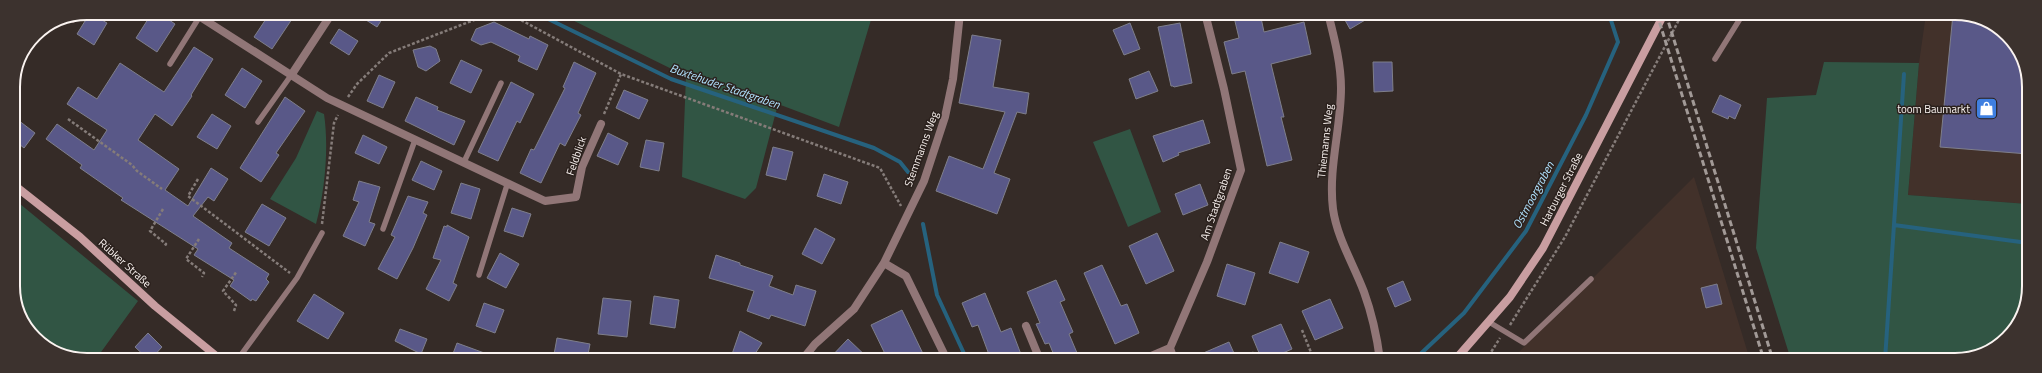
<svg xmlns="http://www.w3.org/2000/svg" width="2042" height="373" viewBox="0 0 2042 373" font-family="'Titillium Web',sans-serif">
<rect width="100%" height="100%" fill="#352b27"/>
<path fill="#42312a" d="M1926,14h39l42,20 21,38v132l-120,-9 11,-132z
M1694,177l56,183h-239z"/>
<path fill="#315544" d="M558,13h315l-34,114 -61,-23 -22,84 -11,11 -63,-22 4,-101z
M1824,62l95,1 -11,132 120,9v92l-24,46 -48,18h-165l-35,-112 11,-150 49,-3z
M317,111l7,3c5,33 1,77 -8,110l-46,-25 26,-41z
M1130,129l31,83 -33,15 -35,-85z
M14,199l124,102 -42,58h-19l-39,-17 -23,-37z"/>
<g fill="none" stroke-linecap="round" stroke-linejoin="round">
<path stroke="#26627e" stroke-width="4" d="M536,13l135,66 203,69 26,14 8,10
M923,224l14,71 30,65
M1894,225l134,18
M1414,360l50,-47 62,-82 60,-116 32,-73 -9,-28
M1885,360l19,-286"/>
</g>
<path fill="#595888" stroke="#7f7f8b" d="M90,13l17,10 -13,22 -17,-11z
M152,13h7l16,11 -18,28 -21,-14z
M270,13h26l-24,36 -18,-12z
M355,13h31l-9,14z
M1233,13h27l4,19 40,-10 7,32 -40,10 13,53h-3l11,43 -25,6 -22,-95 -13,3 -8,-32 15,-4z
M1341,13h36l-27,16z
M1953,14h12l42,20 21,38v82l-88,-7z
M494,22l35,17 1,-3 18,9 -11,25 -19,-9 2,-5 -29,-14 -10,3 -10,-5 5,-11z
M1130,23l10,26 -16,6 -11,-25z
M1180,23l12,60 -18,4 -1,-1h-2l-13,-59z
M339,29l19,12 -9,14 -19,-12z
M972,35l29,5 -8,47 36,6 -3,21 -9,-2 -23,61 16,6 -13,35 -61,-23 13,-35 34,13 22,-57 -46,-9z
M430,46l6,3 4,12 -14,10 -8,-4 -5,-17z
M194,47l19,12 -22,36 1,1 -20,30 -17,-12 -17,26 41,29 -14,21 23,16 23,-38 17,11 -14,22 -6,-4 -15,19 39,27 -3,5 40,26 -3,5 3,3 -13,19 -4,-2 -1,2 -21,-15 4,-6 -40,-25 4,-6 -77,-49 2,-2 -43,-30 2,-3 -36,-26 11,-15 37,26 13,-20 -40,-26 11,-17 19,12 23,-36 44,29z
M461,60l21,10 -11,23 -21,-10z
M574,62l22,11 -18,40 3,2 -16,31 -5,-3 -19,40 -21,-10 11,-24 3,1 31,-62 -2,-1z
M1373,62h19l1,29 -19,1z
M242,68l20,13 -17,27 -20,-13z
M1149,71l9,20 -22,8 -7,-20z
M379,75l16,7 -12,26 -16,-7z
M511,82l23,12 -14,29 -3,-2 -19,40 -20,-9z
M624,90l24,10 -9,19 -23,-11z
M1720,95l21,10 -6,14 -6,-3 -1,3 -16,-7z
M285,97l20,14 -29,42 3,2 -18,27 -21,-14z
M416,97l22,10 -1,3 28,11 -11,24 -49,-24z
M212,114l19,12 -14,23 -20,-12z
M18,120l17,13 -11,15 -10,-8 -1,-14z
M1203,120l7,23 -32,10 1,2 -16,7 -10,-26z
M608,133l20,10 -10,22 -21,-9z
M363,135l24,12 -8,17 -24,-11z
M646,140l18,3 -5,28 -19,-4z
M773,147l20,5 -7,28 -20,-5z
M421,161l21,10 -8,19 -22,-10z
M824,174l24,8 -7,22 -24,-8z
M359,181l21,6 -11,35 6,2 -10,22 -22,-10 16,-34 -6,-2z
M461,183l19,6 -9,30 -20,-6z
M1200,184l8,21 -25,10 -8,-21z
M408,196l20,6 -5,11 4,2 -14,33 -16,31 -19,-10 17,-32 -4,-2z
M262,204l24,14 -17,28 -24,-14z
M512,208l19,6 -8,23 -19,-6z
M447,225l22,12 -16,46 4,2 -8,16 -23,-12 15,-29 -8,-2 11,-32 3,1z
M815,228l20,11 -13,25 -20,-10z
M1157,233l17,38 -28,13 -17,-38z
M1280,242l29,10 -11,31 -29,-10z
M500,253l19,11 -13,24 -19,-10z
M716,255l24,8v2l33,11 -4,10 24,9 3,-10 20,6 -11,35 -34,-11 -2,4 -22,-8 7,-20 -45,-13z
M1227,264l28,9 -10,32 -28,-9z
M1102,265l19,41 6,-2 12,29 -24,11 -31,-71z
M1056,280l9,20 -5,2 13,30 -4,2 11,26h-24l-7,-17 -4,1 -9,-20 4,-1 -13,-31z
M1403,281l8,19 -16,7 -8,-19z
M1717,284l5,20 -16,4 -5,-20z
M985,293l16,39 10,-4 11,29 -7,3h-24l-13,-35 -6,2 -10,-24z
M314,294l30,19 -16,26 -31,-18z
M654,296l25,4 -4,28 -25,-4z
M603,298l28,3 -4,36 -29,-3z
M1330,299l13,29 -28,12 -13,-29z
M484,303l20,7 -9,23 -19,-7z
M902,310l24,50h-38l-17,-35z
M1281,324l11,25 -25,11h-5l-10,-24z
M400,329l27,10 -6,15 -26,-13z
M740,331l22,12 -11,17h-21z
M148,333l14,14 -11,12h-3l-13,-12z
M557,338l33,6 -3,16h-34z
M848,339l22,21h-42z
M1229,342l8,18h-50z
M457,343l41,15 -1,1h-46z"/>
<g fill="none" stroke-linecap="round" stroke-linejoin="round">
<path stroke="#857c79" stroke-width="2.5" stroke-dasharray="3 2" stroke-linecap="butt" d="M508,13l113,61 259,94 21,38
M348,97l9,-13 32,-31 103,-40
M604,114l17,-40
M68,119l64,46 5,6 25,18
M198,179l-10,17 102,77
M163,209l-13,22 16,13 -2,3
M322,224l12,-101 4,-8
M199,239l-13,20 18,14 -2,4
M234,311l2,-6 -13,-14 14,-20
M1510,325l55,-88 117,-223
M1302,330l12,30
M1252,352l3,8
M1486,360l14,-22"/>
<path stroke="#917677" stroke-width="5.5" d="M73,20l3,-5
M1715,59l28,-45
M170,64l30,-48
M258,122l34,-48
M464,162l37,-79
M383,229l32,-89
M479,275l28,-90
M1489,322l35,21 67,-64
M238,359l59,-81 25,-45"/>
<path stroke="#917677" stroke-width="8" d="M194,13l133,85 218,103 31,-4 6,-30 19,-43
M1328,13c6,24 13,50 13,75 0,41 -13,80 -8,121 4,29 21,56 31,83 8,22 13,45 16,68
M292,74l40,-61
M884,263l22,13 41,84
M1026,326l14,34
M802,360l13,-16 39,-35 30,-46 40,-82 21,-64 8,-38 7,-66
M1142,360l28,-12
M1174,360l-4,-12 37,-86 34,-92 -17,-81 -19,-76"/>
<path stroke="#c99ea1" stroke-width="8" d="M14,185l66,52 75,69 65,53
M1455,360l55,-63 33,-49 121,-234"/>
<path stroke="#a29a97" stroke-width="3" stroke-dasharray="6 3" stroke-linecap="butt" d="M1657,14l107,346
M1666,14l107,346"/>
</g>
<defs>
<symbol id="shop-square" viewBox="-11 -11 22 22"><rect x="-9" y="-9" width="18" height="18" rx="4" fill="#3f7fe0" stroke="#2b211d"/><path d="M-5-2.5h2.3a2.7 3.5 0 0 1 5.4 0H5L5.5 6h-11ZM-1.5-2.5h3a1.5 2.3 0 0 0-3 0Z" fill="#fff"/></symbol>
</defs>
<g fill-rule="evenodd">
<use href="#shop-square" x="1974" y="96" width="25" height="25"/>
</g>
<g text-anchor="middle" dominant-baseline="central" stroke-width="3" stroke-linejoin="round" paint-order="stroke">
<g font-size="11" fill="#faf3f0" stroke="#2b211d" text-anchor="end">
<text x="1970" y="109">toom Baumarkt</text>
</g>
<g font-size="11" fill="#faf3f0" stroke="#2b211d">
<text transform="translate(1325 141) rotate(-84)">Thiemanns Weg</text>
<text transform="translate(921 149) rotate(-70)">Stemmanns Weg</text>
<text transform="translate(576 156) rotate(-71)">Feldblick</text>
<text transform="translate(1561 189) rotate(-63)">Harburger Straße</text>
<text transform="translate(1216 204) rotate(-71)">Am Stadtgraben</text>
<text transform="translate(125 263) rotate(42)">Rübker Straße</text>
</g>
<g font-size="12" font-style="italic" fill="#b0e1fd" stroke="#2b211d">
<text transform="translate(725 86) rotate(19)">Buxtehuder Stadtgraben</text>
<text transform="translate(1533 195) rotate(-62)">Ostmoorgraben</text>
</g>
</g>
<path d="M0 0H2042V373H0ZM87 20H1955A67 67 0 0 1 2022 87V286A67 67 0 0 1 1955 353H87A67 67 0 0 1 20 286V87A67 67 0 0 1 87 20Z" fill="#3c322e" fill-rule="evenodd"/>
<path fill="none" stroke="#faf3f0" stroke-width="2" d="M87 20H1955A67 67 0 0 1 2022 87V286A67 67 0 0 1 1955 353H87A67 67 0 0 1 20 286V87A67 67 0 0 1 87 20Z"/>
</svg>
